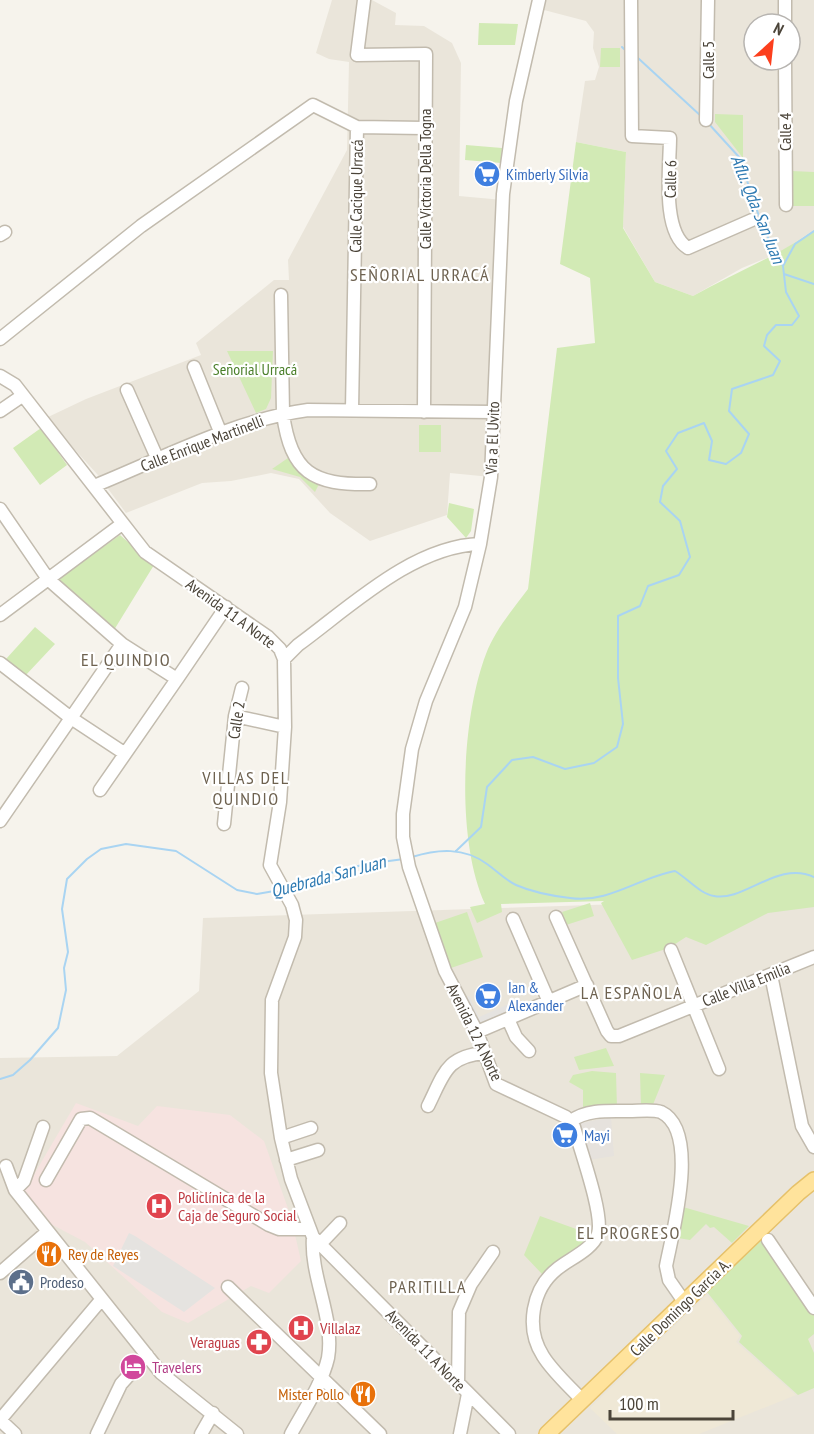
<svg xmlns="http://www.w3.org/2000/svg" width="814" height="1434" viewBox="0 0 814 1434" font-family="'PT Sans Narrow',sans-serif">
<rect width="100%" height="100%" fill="#f6f3ec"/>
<path fill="#eae5da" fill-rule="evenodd" d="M332,0h40l24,13 -1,12 29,1 28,17 9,20 -2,133 44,4 -12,277 -41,-4 -3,42 -77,26 -40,-28 -31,-34 -28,-6 -40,8 -29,2 -76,30 -29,-39 -51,-56 40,-19 115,-44 -5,-12 78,-63h15l-1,-20 59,-110 2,-88 -20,-3 -13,-6z
M546,0h268v230l-35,23 -37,15 -49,28 -38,-14 -32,-55 3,-75 -50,-10 9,-61 10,-1 4,-13 -6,-19 1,-16 -8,-11 -42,-11zM754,24h36v36h-36z
M814,889v545h-814v-376l117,-2 82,-65 4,-73 565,-19z"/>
<path fill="#e6e2dd" d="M611,1117l3,39 -26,4 -11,-36z"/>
<path fill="#efe8d6" d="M707,1295l33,41 -4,6 60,53 -97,39h-82l-27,-26z"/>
<path fill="#f6e3e0" d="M76,1103l62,23 19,-20 73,9 34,26 27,76 10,44 -32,32 -18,-7 -63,37 -26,-11 -77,-70 -38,-20 -25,-27z"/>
<path fill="#d2eab5" d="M479,23l39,1 -3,21h-37z
M601,48h19v19h-20z
M715,114l28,1v43l-28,-36z
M576,142l50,10 -3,76 32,54 38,14c39,-22 85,-40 121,-66v677l-46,6 -62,32 -20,-8 -17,11 -37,12 -31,-57 3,-2 -103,3 1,8 -25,11 -7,-16 15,-3c-29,-64 -24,-184 1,-250 9,-24 27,-45 42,-65l29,-241 38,-5 -5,-65 -30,-14z
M466,145l36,3 -1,15 -36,-3z
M791,171l23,1v34h-23z
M227,351h46l-2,47 -5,11 -10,4z
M419,425h22v27h-22z
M41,428l26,37 -27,20 -27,-37z
M288,458l6,9 25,17 -4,8 -15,-15 -28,-8z
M449,503l25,6 -3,22 -5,7 -19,-21z
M120,535l34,30 -40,65 -57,-50z
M35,627l20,17 -30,32 -19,-17z
M590,903l4,13 -28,9 -4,-13z
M467,912l16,45 -32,11 -16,-45z
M606,1048l8,18 -35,4 -5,-13z
M592,1071l24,2 1,35 -34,2v-20l-14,-8 4,-7z
M640,1073l25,2 -13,32h-11z
M683,1207l66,19 -17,17 -18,-16 -4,1 -4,-4 -16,16 -12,-2z
M540,1216l50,18 -9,12 -39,28 -18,-19z
M762,1238l52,78v18l-6,5 6,14v35l-16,7 -59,-53 3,-6 -35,-44z"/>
<path fill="#e5e3e0" d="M469,996l10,21 30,-13 4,8 -36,16 -13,-30z
M129,1233l6,3 80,52 -31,24 -71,-46z"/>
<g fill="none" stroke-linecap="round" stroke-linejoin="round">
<path stroke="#a9d4f2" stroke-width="2" d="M622,47l2,2
M638,58l64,59
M783,266l12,-22 19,-13
M784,274l30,10
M456,851l25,-24 6,-40 25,-27 21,-3 32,12 29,-6 23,-16 6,-23 -5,-46v-62l22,-10 8,-20 31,-11 11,-18 -10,-36 -20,-19 3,-16 14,-17 -11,-18 12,-18 26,-10 8,18 -3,19 17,4 15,-11 8,-19 -20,-23 3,-22 41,-14 7,-14 -16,-15 3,-11 9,-10h16l7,-9 -13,-24 -3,-26 -20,-38 -24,-71 -31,-34
M412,857c26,-8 52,-10 75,7 10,7 18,16 29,21 16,7 37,11 54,13 38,6 70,-21 105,-27 12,7 25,23 39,25 30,6 64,-36 100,-19
M288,889l31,-13 47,-12 38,-5
M0,1079l13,-4 17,-15 28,-32 8,-38 -2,-22 4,-16 -6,-43 5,-30 20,-20 14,-10 25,-5 50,7 61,39 20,4 23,-4"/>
<defs>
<path id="minor" d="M364,0l-7,55 69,-1 -2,358
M539,0l-23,101 -13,93 -12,283 -11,67 -15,63 -39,94 -14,48 -9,65v23l6,30 36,104 32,61 19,52 70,33 8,10c6,22 30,88 24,107 -6,16 -29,25 -41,35 -25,20 -32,59 -14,87 10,16 26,30 39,44
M631,0l1,136 38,2c0,28 -9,94 18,110l64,-28
M785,0v24
M785,60l1,145
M706,120l2,-120
M0,235l5,-3
M281,295l2,119c8,59 30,71 87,70
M0,339l141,-113 172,-121 44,22 67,1
M194,367l27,67
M0,376l15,9 130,167 123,85 12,12 4,10 1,68 -5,75 -10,63 22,40 4,15 -1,17 -23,63 -1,73 10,65 10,41 22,58 196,197
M127,390l31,70
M352,410l5,-283
M0,411l22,-15
M94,486c69,-28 140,-66 214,-76l185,2
M0,509l48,70 74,65
M0,615l122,-91
M284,659l14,-14c52,-38 115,-99 182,-101
M0,663l71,55 53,35
M177,679l49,-72
M235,716l50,11
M0,821l122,-177 55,35 -77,111
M224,824l11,-108 7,-28
M556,917l51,114 4,5h8l195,-79
M513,919l36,83
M671,950l48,119
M771,975l31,151 12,21
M508,1019l8,18 13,14
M477,1032l110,-47
M428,1106c16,-32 18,-50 57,-53
M571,1121c16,-12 39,-10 58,-10 9,0 24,-2 32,1 40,19 11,122 5,154l3,14 16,23
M281,1138l30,-10
M286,1160l32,-10
M6,1166l9,24 146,183 76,61
M46,1180l35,-61 9,-1 179,107 10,4h31
M15,1190l9,-9 19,-54
M768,1240l46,68
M320,1244l20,-21
M0,1273l47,-41
M228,1287l152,147
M458,1384l1,-72 12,-28 22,-32
M0,1420l101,-120
M0,1420l15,14
M97,1434l24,-50 26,-29
M201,1434l12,-21
M291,1434c13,-24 31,-50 37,-76 7,-40 -18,-81 -15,-121
M460,1434l8,-40"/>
<path id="major" d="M547,1434l251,-241 16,-13"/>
</defs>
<use href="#minor" stroke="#c2bbae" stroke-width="15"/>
<use href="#major" stroke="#e6c16a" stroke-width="18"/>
<use href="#minor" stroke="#fff" stroke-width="12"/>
<use href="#major" stroke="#ffe39c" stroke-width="15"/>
</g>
<defs>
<symbol id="supermarket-disc" viewBox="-11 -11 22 22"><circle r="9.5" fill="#3f7fe0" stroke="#fff"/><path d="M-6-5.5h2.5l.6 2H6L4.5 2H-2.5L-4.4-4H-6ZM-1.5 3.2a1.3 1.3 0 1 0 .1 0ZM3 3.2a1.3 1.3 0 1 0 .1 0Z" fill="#fff"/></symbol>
<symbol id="hospital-disc" viewBox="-11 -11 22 22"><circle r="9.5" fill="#e0444e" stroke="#fff"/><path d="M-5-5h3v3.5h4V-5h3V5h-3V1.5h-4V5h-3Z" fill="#fff"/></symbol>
<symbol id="restaurant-disc" viewBox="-11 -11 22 22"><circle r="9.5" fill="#e8710a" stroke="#fff"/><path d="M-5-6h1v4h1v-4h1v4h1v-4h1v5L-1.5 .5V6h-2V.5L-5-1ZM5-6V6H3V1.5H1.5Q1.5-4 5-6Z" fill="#fff"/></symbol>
<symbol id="civic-disc" viewBox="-11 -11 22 22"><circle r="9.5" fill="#5c6f8a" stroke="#fff"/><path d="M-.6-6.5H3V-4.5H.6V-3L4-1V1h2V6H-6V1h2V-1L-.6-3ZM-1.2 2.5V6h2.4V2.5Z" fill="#fff"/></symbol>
<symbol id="pharmacy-disc" viewBox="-11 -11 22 22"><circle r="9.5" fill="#e0444e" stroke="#fff"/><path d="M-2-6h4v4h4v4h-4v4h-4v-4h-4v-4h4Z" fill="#fff"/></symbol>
<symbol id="hotel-disc" viewBox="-11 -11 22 22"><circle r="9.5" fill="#d1479c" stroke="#fff"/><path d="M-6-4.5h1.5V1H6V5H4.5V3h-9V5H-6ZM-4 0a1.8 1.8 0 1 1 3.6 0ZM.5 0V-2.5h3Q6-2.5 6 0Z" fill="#fff"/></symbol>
</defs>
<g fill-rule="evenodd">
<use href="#supermarket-disc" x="472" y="159" width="30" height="30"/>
<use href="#supermarket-disc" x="473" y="981" width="30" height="30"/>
<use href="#supermarket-disc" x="550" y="1120" width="30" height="30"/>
<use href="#hospital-disc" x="144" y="1191" width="30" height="30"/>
<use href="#restaurant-disc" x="34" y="1239" width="30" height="30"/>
<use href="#civic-disc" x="6" y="1267" width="30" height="30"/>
<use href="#hospital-disc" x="286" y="1313" width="30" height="30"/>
<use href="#pharmacy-disc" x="244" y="1327" width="30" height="30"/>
<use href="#hotel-disc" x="118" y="1352" width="30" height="30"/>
<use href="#restaurant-disc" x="348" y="1379" width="30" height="30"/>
</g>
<g text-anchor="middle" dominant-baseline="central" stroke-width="4.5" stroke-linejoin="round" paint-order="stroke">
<g font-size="16" fill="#4b4439" stroke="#fff">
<text transform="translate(708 60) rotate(-90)">Calle 5</text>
<text transform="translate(785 132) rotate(-90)">Calle 4</text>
<text transform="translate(425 179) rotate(-90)">Calle Victoria Della Togna</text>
<text transform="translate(670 179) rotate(-89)">Calle 6</text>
<text transform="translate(356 196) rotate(-89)">Calle Cacique Urracá</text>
<text transform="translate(492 438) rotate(-88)">Vía a El Uvito</text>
<text transform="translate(202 443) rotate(-21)">Calle Enrique Martinelli</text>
<text transform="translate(231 613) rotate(36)">Avenida 11 A Norte</text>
<text transform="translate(236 720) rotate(-81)">Calle 2</text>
<text transform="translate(746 984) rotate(-22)">Calle Villa Emilia</text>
<text transform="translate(475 1032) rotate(64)">Avenida 12 A Norte</text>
<text transform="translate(680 1307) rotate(-44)">Calle Domingo Garcia A.</text>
<text transform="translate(426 1350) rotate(46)">Avenida 11 A Norte</text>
</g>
<g font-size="16" fill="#366cbe" stroke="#fff" text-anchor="start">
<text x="506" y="174">Kimberly Silvia</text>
<text x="508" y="987">Ian &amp;<tspan x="508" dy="18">Alexander</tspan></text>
<text x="584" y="1135">Mayi</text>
</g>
<g font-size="16" fill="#4a7f2a" stroke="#fff">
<text x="255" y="369">Señorial Urracá</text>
</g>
<g font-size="16" fill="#be3a42" stroke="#fff" text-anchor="start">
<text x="178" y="1197">Policlínica de la<tspan x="178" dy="18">Caja de Seguro Social</tspan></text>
<text x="320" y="1328">Villalaz</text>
<text x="240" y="1342" text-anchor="end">Veraguas</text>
</g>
<g font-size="16" fill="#c56008" stroke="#fff" text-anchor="start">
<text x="68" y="1254">Rey de Reyes</text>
<text x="344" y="1394" text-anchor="end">Mister Pollo</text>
</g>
<g font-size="16" fill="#4e5e75" stroke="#fff" text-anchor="start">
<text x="40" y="1282">Prodeso</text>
</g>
<g font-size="16" fill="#b23c85" stroke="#fff" text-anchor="start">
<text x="152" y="1367">Travelers</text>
</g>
<g font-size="18" font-style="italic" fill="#2e7ab2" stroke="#fff">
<text transform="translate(758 209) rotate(68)">Aflu. Qda. San Juan</text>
<text transform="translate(328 876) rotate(-15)">Quebrada San Juan</text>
</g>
<g font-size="18" letter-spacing="1.5" fill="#6e6250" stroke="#fff">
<text x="420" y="274">SEÑORIAL URRACÁ</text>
<text x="126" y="659">EL QUINDIO</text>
<text x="246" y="777">VILLAS DEL<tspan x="246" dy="21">QUINDIO</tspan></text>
<text x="632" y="992">LA ESPAÑOLA</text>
<text x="629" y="1232">EL PROGRESO</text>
<text x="428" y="1286">PARITILLA</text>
</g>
</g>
<g transform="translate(772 42) rotate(27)"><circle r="28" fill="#ffffff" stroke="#b7b4b0" stroke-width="1.5"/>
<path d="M0-4.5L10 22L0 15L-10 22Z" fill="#fc3f1d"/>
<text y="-9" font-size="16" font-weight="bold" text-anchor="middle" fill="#4b4439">N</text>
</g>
<path d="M610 1410v9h123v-9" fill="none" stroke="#4b4439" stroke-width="3"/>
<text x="619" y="1410" font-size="18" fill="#4b4439" stroke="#ffffff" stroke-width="4.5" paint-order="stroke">100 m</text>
</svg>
